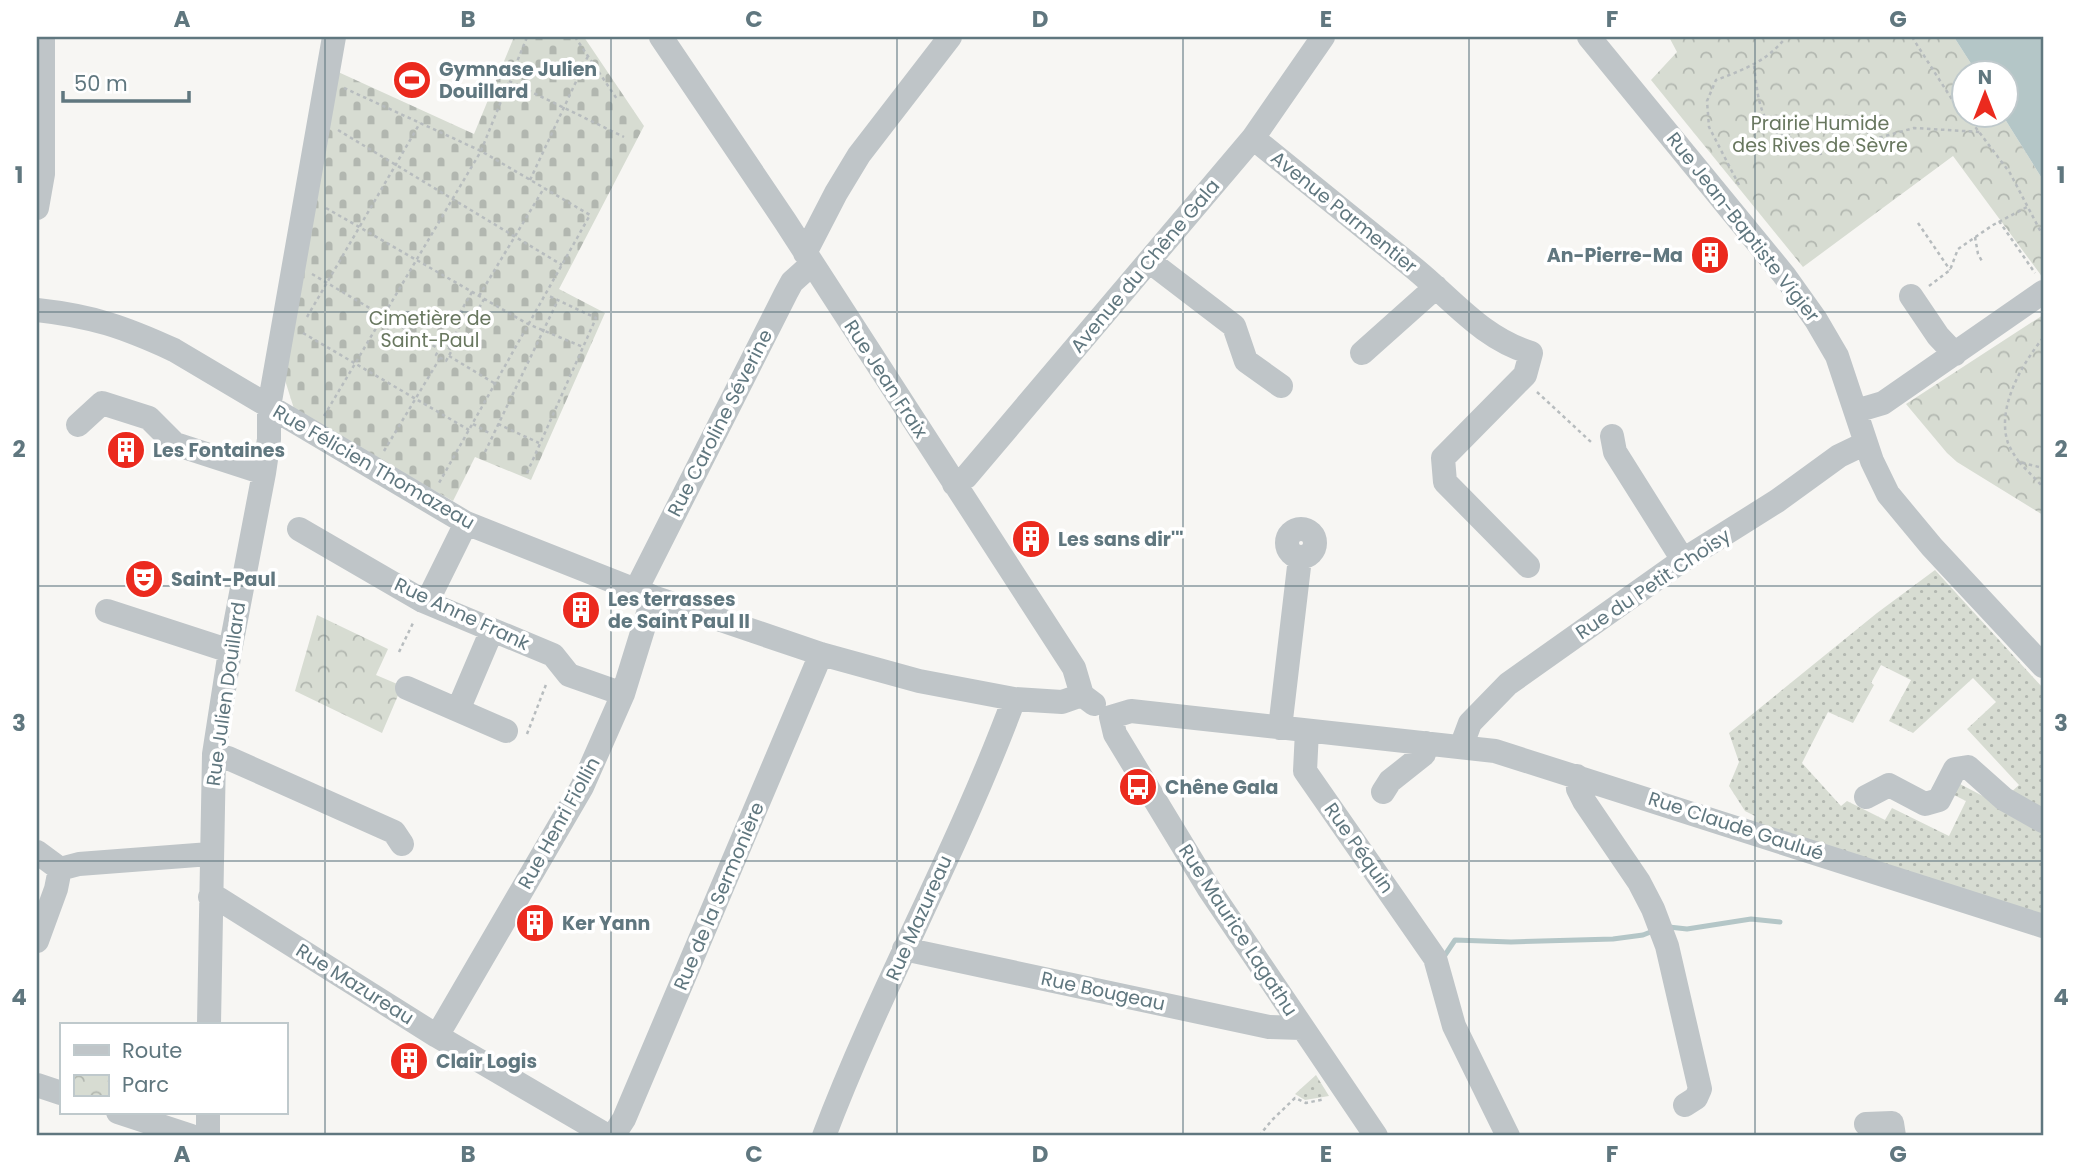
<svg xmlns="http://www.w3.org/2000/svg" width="2080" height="1173" viewBox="0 0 2080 1173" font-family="Poppins,sans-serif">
<defs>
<pattern id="cemetery-stones" width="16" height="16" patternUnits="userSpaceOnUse" patternTransform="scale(1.75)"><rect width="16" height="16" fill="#d7dcd2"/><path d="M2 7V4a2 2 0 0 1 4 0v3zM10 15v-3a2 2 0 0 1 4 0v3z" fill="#b2b7b0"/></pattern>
<pattern id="park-crowns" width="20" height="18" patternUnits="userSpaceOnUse" patternTransform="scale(1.75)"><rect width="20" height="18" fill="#d7dcd2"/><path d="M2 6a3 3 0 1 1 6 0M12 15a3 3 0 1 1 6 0" fill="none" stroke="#b2b7b0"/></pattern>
<pattern id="garden-dots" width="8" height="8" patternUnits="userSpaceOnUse" patternTransform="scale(1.75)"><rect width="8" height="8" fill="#d7dcd2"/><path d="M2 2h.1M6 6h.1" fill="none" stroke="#b2b7b0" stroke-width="1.8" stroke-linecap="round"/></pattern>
</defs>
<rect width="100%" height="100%" fill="#f7f6f3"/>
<path fill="url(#cemetery-stones)" d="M514,37h70l60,89 -85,163 46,24 -74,167 -56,-23 -22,44 -158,-89 -11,-35 52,-306 138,63z"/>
<path fill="url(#park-crowns)" d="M1669,37h285l23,36 -12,1v42h38l40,64v98l-90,-122 -150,111 -152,-187 26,-28z
M2043,315v200l-86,-53 -10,-9 -41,-49z
M317,615l71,34 -12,26 26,11 -20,47 -87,-42z"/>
<path fill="url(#garden-dots)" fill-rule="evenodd" d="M1935,570l108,118v229l-290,-95 2,-6 -10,-5 -16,-25 10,-24 -10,-29 148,-120zM1881,665l30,15 -22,41 24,12 60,-55 23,24 -29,27 52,56 -21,19 -38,-20 -6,11 12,6 -17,35 -57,-28 -7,12 -38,-19 -6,5 -39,-43 26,-51 25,11 21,-38 -3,-2z
M1316,1075l13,21 -24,4 -10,-6z"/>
<path fill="#b4c6c7" d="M1954,37h89v143l-40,-64h4v-42l-30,-1z"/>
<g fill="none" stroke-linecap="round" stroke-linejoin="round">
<path stroke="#b4c6c7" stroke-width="5" d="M1669,927l18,2 64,-10 29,3
M1445,955l10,-15 56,2 102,-3 30,-4 10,-4"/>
<path stroke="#b7bcbe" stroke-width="2.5" stroke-dasharray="3.5 3.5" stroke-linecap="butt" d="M575,37l42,62
M1912,37l41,64 12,11
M1754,66c3,22 4,50 22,66 5,4 10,4 15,6 10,5 20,11 29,16l94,-26 66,4
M509,81l115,56
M344,88l137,63 109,64 -151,268
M1967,116l43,57 33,63
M338,130l224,135
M530,180l58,-124
M1739,185l-30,-58 -2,-26 9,-21c27,-10 52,-19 70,-43
M326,208l202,116 55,23
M1999,221l36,52
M1918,223l32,47
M1975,237l3,17 5,9
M312,274l127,75
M1929,286l21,-16 8,-21 35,-24 34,-18
M472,292l-11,19 12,8 11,-20
M479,296l65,-108
M307,317l113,-194
M303,333l166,97
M2043,338c-21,26 -47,70 -35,105 3,7 7,13 11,19l24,6
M442,344l10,6 -6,11 -10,-6z
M448,347l18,-32
M449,356l45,27
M1537,392l54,50
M324,416l157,-265 46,-114
M473,424l18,10
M498,424l41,19
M384,451l56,-93
M485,452l73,-152
M2019,462l24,25
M527,473l69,-155 -49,-23
M399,652l15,-31
M527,734l20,-52
M1259,1136l13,-16 23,-22 11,5 19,-4"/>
<path stroke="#bfc5c8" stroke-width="24" d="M661,37l124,184 289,447 8,27 12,9
M1589,37l195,238 32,45 21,36 35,105 16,33 44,53 111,119
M1253,138c54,44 108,87 162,131 39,32 67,69 116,84l-6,22 -82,83 2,24 83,84
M37,208l6,-34v-137
M805,253l31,-60 23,-38 91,-118
M1149,261l85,65 12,35 35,25
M1911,296l27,40 17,18
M37,310c55,6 87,17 137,40l292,173 187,74 168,57 98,27 95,18 48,3 20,-7
M1362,353l74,-66
M1856,411l27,-8 160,-111
M78,425l24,-22 47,15 26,26 89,29
M1612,436l3,16 68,108
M954,484l12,-7 287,-339 70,-101
M1287 543a14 14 0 1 1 28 0a14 14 0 1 1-28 0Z
M299,529l124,72 130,54 16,20 54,19
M636,590l150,-297 6,-11 20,-18
M427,602l39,-79
M107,611l123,40
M407,688l99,43
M458,710l34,-80
M1111,717l20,-6 364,40 548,175
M1111,717l4,17 94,155 167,247
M1280,728l20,-170
M1307,731l-2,40 130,187 19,68 54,110
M1461,747l9,-24 38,-39 175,-124 94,-59 62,-45 27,-13
M214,754l14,4 166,74 8,12
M1577,776l1,13 6,12 55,81 14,27 14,37 33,143 -4,9 -11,7
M1383,792l7,-11 34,-27 2,-11
M1866,797l23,-12 36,19 14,-4 16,-31 13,-2 36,32 39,22
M37,852l23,17 19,-5 131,-10
M210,897l9,2 218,137 171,100
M37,941l19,-52 4,-20
M904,949l365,78 33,1
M209,1024l5,-270 16,-103 34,-178 5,-34v-32l65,-370
M437,1036l145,-249 41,-93 30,-97
M37,1085l24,8
M118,1112l73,24
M1866,1124l26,-1 2,13
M208,1136v-24
M613,1136l11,-17 197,-465
M824,1136c56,-148 135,-288 190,-437"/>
</g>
<path fill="none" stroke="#60777f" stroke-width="2" stroke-opacity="0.55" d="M325,37v1099M611,37v1099M897,37v1099M1183,37v1099M1469,37v1099M1755,37v1099M37,312h2006M37,586h2006M37,861h2006"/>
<defs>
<symbol id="stadium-disc" viewBox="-11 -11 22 22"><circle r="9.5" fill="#eb2a1e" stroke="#fff"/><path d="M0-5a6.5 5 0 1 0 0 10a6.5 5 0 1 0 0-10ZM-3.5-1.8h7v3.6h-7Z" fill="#fff"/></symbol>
<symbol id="building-disc" viewBox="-11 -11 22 22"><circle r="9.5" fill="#eb2a1e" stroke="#fff"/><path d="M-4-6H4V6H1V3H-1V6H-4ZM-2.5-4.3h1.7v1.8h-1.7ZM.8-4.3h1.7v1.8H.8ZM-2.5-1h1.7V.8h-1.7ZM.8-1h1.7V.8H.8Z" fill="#fff"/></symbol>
<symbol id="theatre-disc" viewBox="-11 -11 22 22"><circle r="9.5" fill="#eb2a1e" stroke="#fff"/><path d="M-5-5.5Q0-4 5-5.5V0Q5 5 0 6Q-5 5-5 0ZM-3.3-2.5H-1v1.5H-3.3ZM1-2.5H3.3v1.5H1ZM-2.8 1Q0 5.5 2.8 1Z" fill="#fff"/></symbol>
<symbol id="bus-disc" viewBox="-11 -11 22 22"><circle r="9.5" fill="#eb2a1e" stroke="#fff"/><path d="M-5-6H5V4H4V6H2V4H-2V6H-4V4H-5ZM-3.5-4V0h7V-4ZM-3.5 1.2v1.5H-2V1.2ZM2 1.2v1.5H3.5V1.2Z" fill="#fff"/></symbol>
</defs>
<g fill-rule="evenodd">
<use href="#stadium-disc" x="390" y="58" width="44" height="44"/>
<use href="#building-disc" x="1688" y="233" width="44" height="44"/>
<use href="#building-disc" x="104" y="428" width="44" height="44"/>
<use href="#building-disc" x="1009" y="517" width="44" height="44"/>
<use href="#theatre-disc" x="122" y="557" width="44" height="44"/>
<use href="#building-disc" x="559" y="588" width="44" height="44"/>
<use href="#bus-disc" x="1116" y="765" width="44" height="44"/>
<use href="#building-disc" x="513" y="901" width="44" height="44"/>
<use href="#building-disc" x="387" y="1039" width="44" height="44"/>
</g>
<g text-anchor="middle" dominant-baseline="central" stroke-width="7" stroke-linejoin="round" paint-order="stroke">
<g font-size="19" font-weight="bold" fill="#60777f" stroke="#fff" text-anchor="start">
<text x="439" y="69">Gymnase Julien<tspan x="439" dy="22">Douillard</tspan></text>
<text x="1683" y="255" text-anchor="end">An-Pierre-Ma</text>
<text x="153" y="450">Les Fontaines</text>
<text x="1058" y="539">Les sans dir'''</text>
<text x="171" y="579">Saint-Paul</text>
<text x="608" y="599">Les terrasses<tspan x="608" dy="22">de Saint Paul II</tspan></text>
<text x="1165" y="787">Chêne Gala</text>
<text x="562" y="923">Ker Yann</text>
<text x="436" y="1061">Clair Logis</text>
</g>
<g font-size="19" fill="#68775f" stroke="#fff">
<text x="1820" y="123">Prairie Humide<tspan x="1820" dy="22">des Rives de Sèvre</tspan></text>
<text x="430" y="318">Cimetière de<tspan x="430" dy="22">Saint-Paul</tspan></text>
</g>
<g font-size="19" fill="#60777f" stroke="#fff">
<text transform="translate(1344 212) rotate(39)">Avenue Parmentier</text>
<text transform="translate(1743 227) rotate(52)">Rue Jean-Baptiste Vigier</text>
<text transform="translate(1145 266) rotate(-50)">Avenue du Chêne Gala</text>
<text transform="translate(886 379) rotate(57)">Rue Jean Fraix</text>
<text transform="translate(720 423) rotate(-63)">Rue Caroline Séverine</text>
<text transform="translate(374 467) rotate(30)">Rue Félicien Thomazeau</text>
<text transform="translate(1653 584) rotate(-34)">Rue du Petit Choisy</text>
<text transform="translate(462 614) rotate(25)">Rue Anne Frank</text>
<text transform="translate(226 694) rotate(-82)">Rue Julien Douillard</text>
<text transform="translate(559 823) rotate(-61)">Rue Henri Fiollin</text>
<text transform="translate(1736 826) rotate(18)">Rue Claude Gaulué</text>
<text transform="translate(1359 848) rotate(55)">Rue Péquin</text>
<text transform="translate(719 896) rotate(-67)">Rue de la Sermonière</text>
<text transform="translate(919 918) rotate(-66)">Rue Mazureau</text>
<text transform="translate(1238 930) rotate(57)">Rue Maurice Lagathu</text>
<text transform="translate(355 984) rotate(32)">Rue Mazureau</text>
<text transform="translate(1103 991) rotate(12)">Rue Bougeau</text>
</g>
</g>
<rect width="2080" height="1173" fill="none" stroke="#ffffff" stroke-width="77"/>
<rect x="60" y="1023" width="228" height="91" fill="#ffffff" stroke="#bfc9cc" stroke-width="2"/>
<rect x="74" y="1045" width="35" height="10" fill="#bfc5c8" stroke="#bfc9cc" stroke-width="2"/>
<text x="122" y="1058" font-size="21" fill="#60777f">Route</text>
<rect x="74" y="1075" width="35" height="21" fill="url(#park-crowns)" stroke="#bfc9cc" stroke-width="2"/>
<text x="122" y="1092" font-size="21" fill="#60777f">Parc</text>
<g transform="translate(1985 94)"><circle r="33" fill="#ffffff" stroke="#bfc9cc" stroke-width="2"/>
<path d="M0-5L12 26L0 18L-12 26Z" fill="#eb2a1e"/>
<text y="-10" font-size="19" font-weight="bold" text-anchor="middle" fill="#60777f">N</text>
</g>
<path d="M63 91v10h126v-10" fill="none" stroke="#60777f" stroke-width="3.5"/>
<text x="74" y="91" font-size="21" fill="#60777f" stroke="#ffffff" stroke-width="5" paint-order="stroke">50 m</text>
<rect x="38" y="38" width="2004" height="1096" fill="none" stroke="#60777f" stroke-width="2.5"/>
<g font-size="23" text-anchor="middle" font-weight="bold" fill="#60777f">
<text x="182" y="27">A</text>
<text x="468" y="27">B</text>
<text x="754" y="27">C</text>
<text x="1040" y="27">D</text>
<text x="1326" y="27">E</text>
<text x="1612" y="27">F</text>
<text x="1898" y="27">G</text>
<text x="19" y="183">1</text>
<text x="2061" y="183">1</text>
<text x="19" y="457">2</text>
<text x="2061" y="457">2</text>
<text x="19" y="731">3</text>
<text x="2061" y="731">3</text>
<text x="19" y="1005">4</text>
<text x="2061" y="1005">4</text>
<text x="182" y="1162">A</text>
<text x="468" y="1162">B</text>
<text x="754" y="1162">C</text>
<text x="1040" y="1162">D</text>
<text x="1326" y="1162">E</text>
<text x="1612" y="1162">F</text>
<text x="1898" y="1162">G</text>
</g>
</svg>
